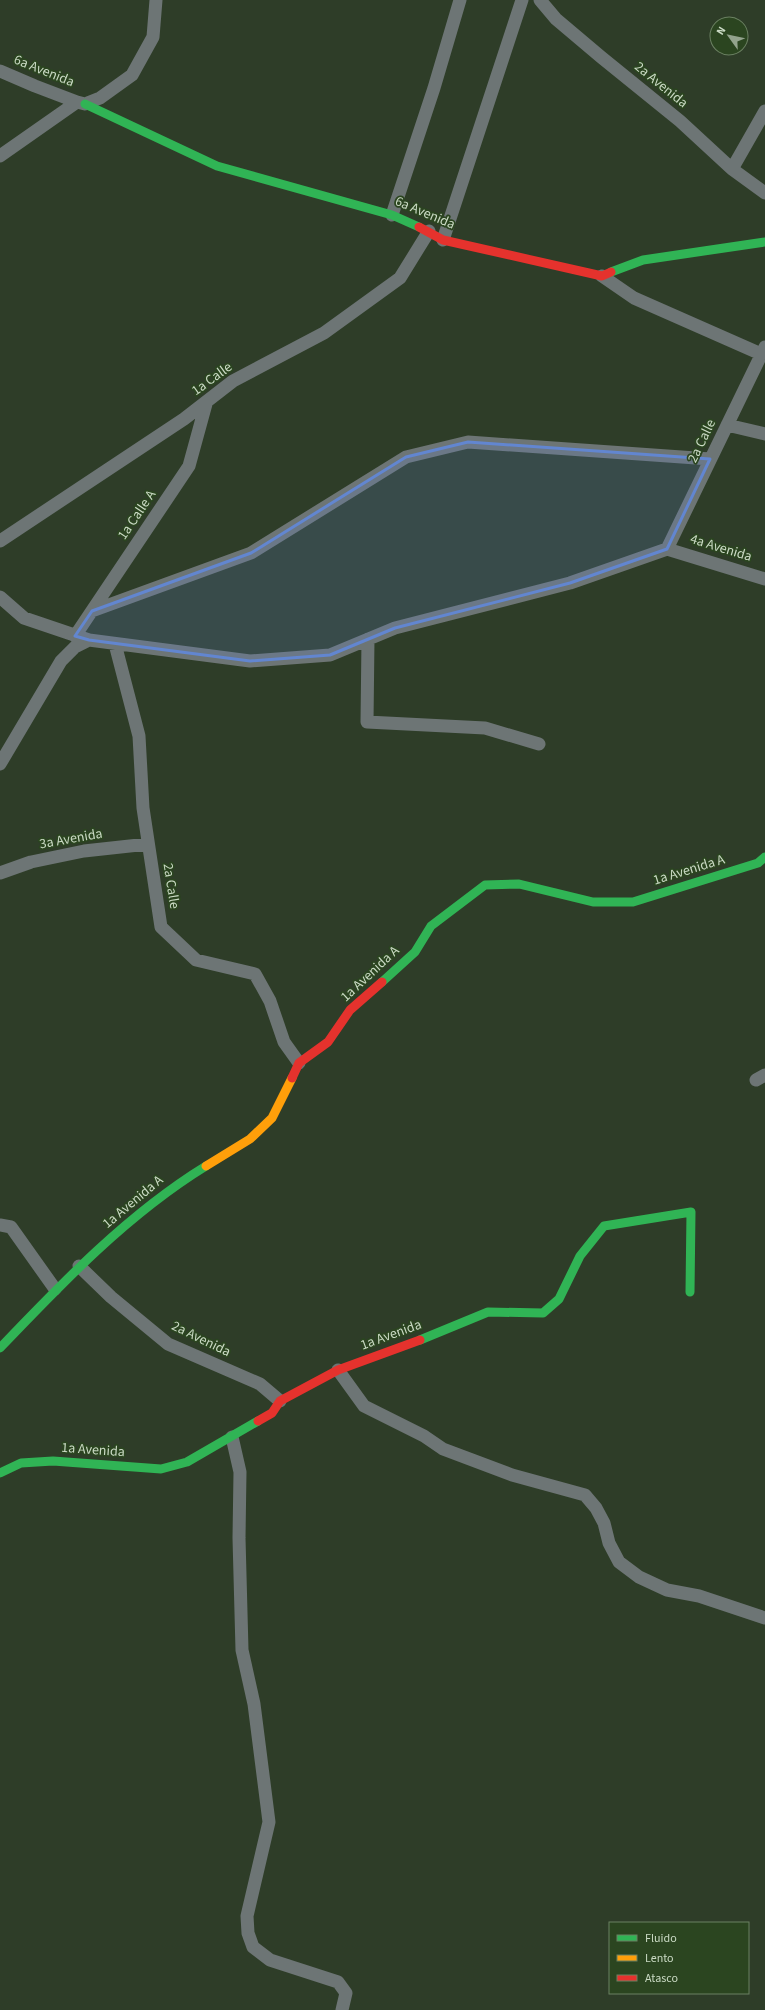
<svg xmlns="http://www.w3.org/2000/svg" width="765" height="2010" viewBox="0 0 765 2010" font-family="'Source Sans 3',sans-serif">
<rect width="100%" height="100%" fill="#2e3d28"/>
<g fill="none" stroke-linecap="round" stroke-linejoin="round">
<path stroke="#6d7575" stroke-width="13" d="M540,0l16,19 45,38 79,64 52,48 33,24
M0,71l35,15 42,16
M0,156l77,-54 8,2 15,-6 32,-23 21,-38 3,-37
M732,169l33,-58
M392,215l42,-127 26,-88
M443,240l79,-240
M602,276l32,22 127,56
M727,425l38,9
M0,541l184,-122 49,-38 91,-48 76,-55 29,-47
M667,549l98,-202
M667,549l98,30
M0,597l24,21 65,22 161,21 80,-6 65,-27 175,-45 97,-34
M92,611l159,-58 155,-96 62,-15 242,17
M75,636l114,-170 17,-62
M368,639l-1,83 118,6 54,16
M115,644l24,92 4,72 18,119 35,33 59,14 15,27 14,41 15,21
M0,764l61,-103 14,-14 14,-7
M0,873l31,-11 53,-11 64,-7
M756,1080l9,-5
M0,1225l11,2 44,62
M79,1266l32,31 57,47 92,40 20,17
M338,1370l26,36 60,30 19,13 69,26 73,20 11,13 8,15 5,20 10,19 20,15 28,13 32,6 66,22
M232,1437l8,35 -1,66 3,112 12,54 15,118 -22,94 1,17 5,14 17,13 68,22 8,11 -4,17"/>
<path stroke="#30b455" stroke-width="9" d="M85,104l132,62 175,49 27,12
M611,272l32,-12 122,-18
M382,982l33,-30 16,-26 54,-41 34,-1 74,18h40l125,-39 7,-6
M420,1340l68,-28 55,1 16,-14 21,-43 24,-30 87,-14 -1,80
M0,1348c63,-66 128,-134 206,-182
M0,1473l21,-10 32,-2 108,8 26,-7 71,-41"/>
<path stroke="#ff9f0a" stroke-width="9" d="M206,1166l44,-27 22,-21 20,-40"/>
<path stroke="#e5322d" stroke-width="9" d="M419,227l24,13 159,36 9,-4
M292,1078l7,-15 29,-21 22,-32 32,-28
M258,1421l14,-8 8,-12 58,-31 82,-30"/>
</g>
<path fill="#6286d0" fill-opacity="0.2" stroke="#6286d0" stroke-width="3" stroke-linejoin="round" d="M468,442l242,17 -43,90 -97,34 -175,45 -65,27 -80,6 -161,-21 -14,-4 17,-25 159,-58 155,-96z"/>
<g text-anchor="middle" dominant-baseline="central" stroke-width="3.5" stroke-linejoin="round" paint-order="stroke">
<g font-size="14" fill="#cadac4" stroke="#2b4520">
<text transform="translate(44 71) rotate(22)">6a Avenida</text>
<text transform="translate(661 85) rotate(39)">2a Avenida</text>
<text transform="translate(425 213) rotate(23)">6a Avenida</text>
<text transform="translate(212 379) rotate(-36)">1a Calle</text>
<text transform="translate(702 441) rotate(-64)">2a Calle</text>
<text transform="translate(137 515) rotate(-56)">1a Calle A</text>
<text transform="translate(721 548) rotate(17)">4a Avenida</text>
<text transform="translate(71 839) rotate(-10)">3a Avenida</text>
<text transform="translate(689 870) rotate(-17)">1a Avenida A</text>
<text transform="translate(171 886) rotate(81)">2a Calle</text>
<text transform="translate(370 974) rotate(-43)">1a Avenida A</text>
<text transform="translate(133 1202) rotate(-40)">1a Avenida A</text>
<text transform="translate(391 1335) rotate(-20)">1a Avenida</text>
<text transform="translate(201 1339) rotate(26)">2a Avenida</text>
<text transform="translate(93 1450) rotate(4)">1a Avenida</text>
</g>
</g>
<rect x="609" y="1922" width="140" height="72" fill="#2b4520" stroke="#6b8162"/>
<rect x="617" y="1935" width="20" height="6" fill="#30b455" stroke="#6b8162"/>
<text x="645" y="1942" font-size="12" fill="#cadac4">Fluido</text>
<rect x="617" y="1955" width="20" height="6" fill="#ff9f0a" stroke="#6b8162"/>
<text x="645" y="1962" font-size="12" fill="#cadac4">Lento</text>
<rect x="617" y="1975" width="20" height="6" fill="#e5322d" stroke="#6b8162"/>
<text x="645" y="1982" font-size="12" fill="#cadac4">Atasco</text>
<g transform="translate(729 36) rotate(303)"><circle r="19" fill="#2b4520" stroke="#6b8162"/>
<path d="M0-3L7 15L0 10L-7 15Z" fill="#93a38d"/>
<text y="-6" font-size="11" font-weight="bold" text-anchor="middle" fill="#cadac4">N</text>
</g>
</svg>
